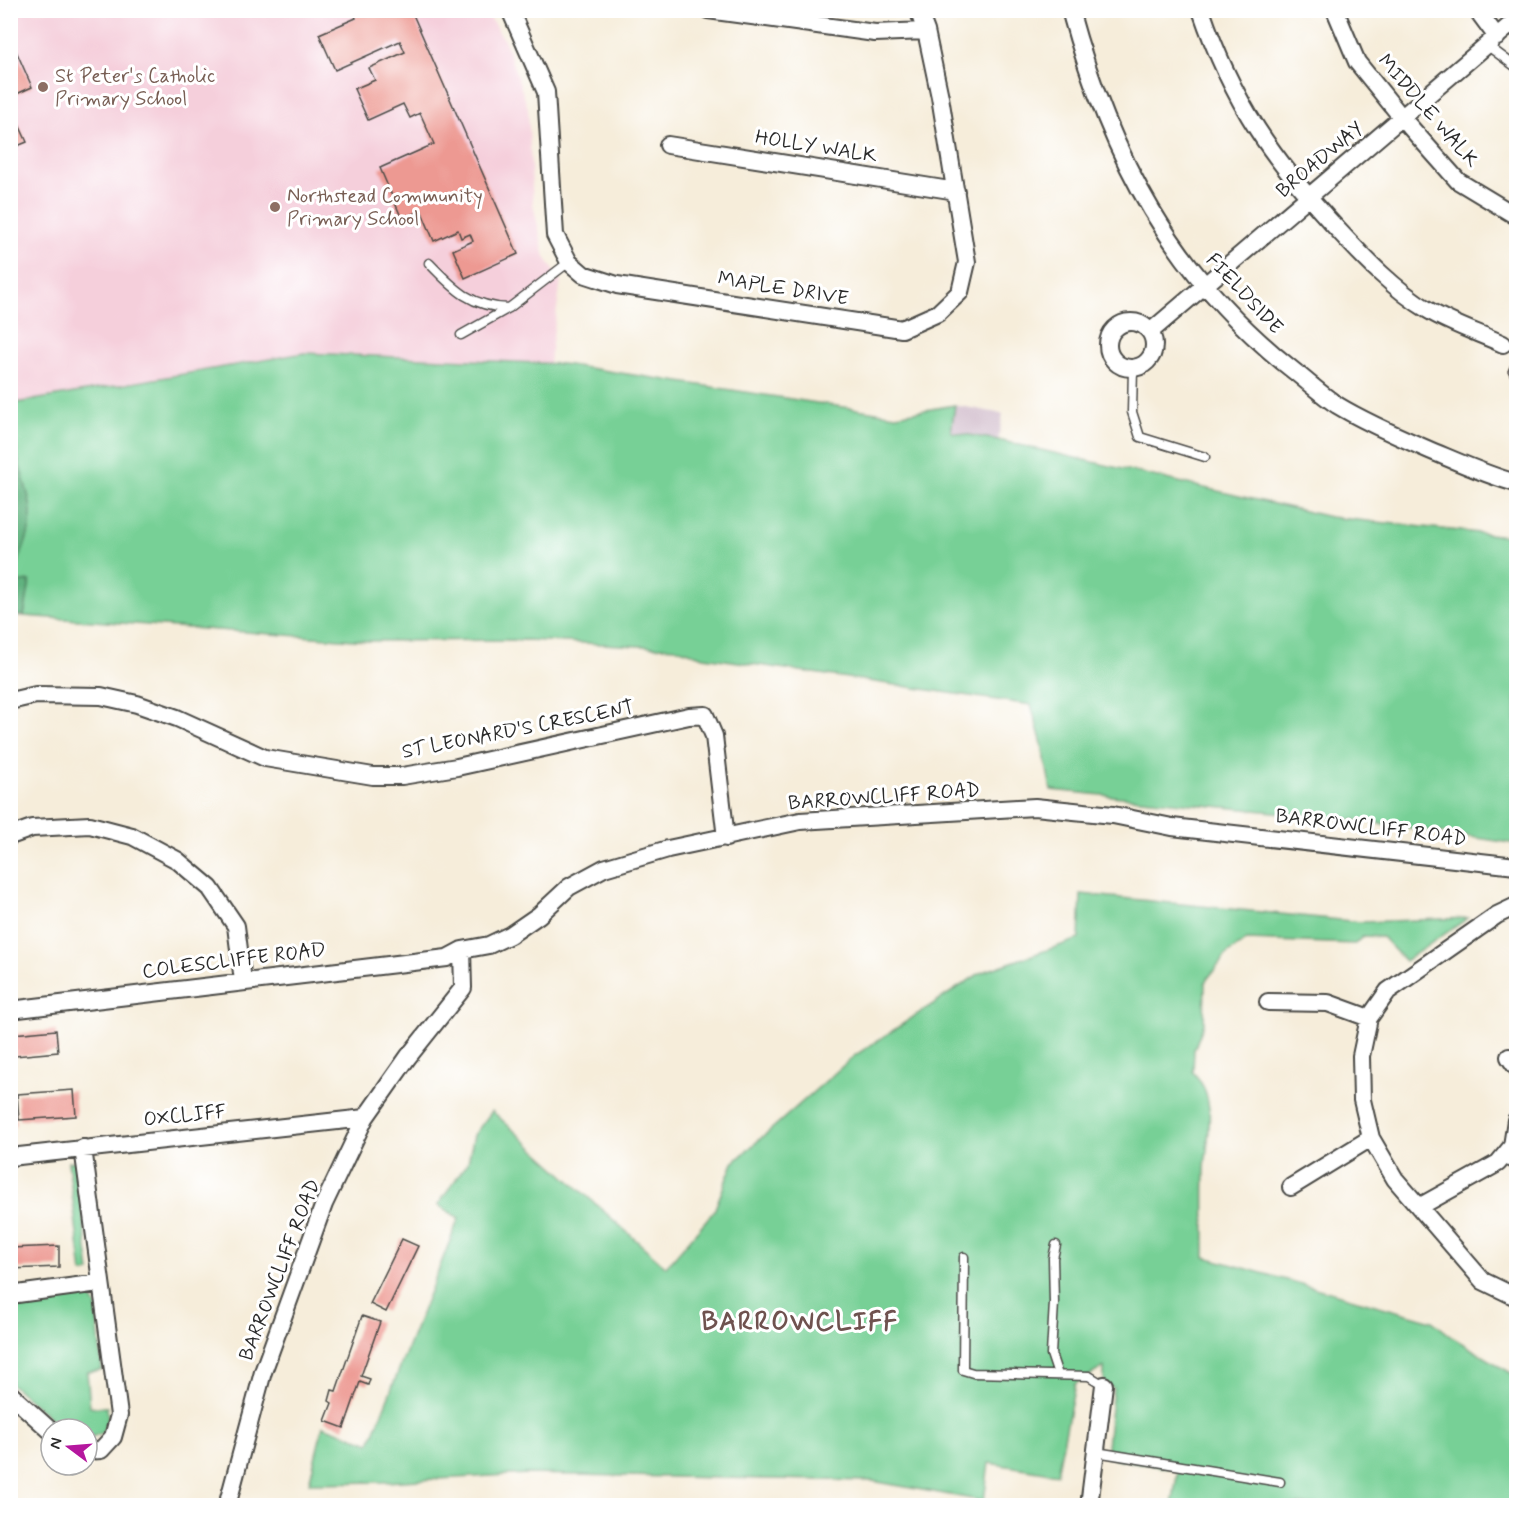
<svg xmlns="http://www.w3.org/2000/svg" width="1527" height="1516" viewBox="0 0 1527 1516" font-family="Mynerve,sans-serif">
<rect width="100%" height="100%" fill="#fff"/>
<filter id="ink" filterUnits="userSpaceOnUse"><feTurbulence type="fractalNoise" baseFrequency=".0167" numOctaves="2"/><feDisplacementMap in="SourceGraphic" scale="12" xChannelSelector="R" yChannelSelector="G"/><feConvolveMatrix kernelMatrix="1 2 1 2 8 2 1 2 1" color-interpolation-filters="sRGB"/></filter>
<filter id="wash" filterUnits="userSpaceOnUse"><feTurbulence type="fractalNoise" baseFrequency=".008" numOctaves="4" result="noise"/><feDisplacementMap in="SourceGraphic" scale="24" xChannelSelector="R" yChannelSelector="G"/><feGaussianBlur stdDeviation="1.35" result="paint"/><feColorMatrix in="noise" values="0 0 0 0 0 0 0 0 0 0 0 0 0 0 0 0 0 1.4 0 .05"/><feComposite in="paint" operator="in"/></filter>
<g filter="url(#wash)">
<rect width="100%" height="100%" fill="#f6edda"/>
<path fill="#f5cfdb" d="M11,11h475l19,31 23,66 5,96 12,53 16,24 -12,83 -245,-11 -293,51z"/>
<path fill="#d1bdcc" d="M955,405l48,9 -5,26 -48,-8z"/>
<path fill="#77d096" stroke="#517e60" stroke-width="1.5" d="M304,353l258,11 334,51 59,-10 -4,27 47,8 332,77 186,20v307l-151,-23 -314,-31 -9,-46 -11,-39 -327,-48 -27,-9 -150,-8 -159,1 -344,-25 5,-34 -18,2 17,-50 -13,-95 -4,1v-36z
M1081,894l280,28 107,-4 -63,43 -23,-24 -19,-1 -8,8 -108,-4 -20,14 -22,28 -1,41 -10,27 -1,22c26,27 14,64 12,97 -1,30 0,59 0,88l227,64 23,18 61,37v129h-344l6,-35 -72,-13 7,-69 -9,-3v-18l-29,17 -18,90 -68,-11 -5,38 -112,-20 -344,-7 -144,8 -75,1 14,-57 47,17 89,-225 -21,-13 30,-43 6,-27 18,-24 174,156 48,-56 19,-48 121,-107 126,-83 99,-34z
M76,1161l14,111 -8,1 -14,-111z
M75,1293l16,5 5,8 6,64 -15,2 3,35h17l1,12 -6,14 -15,6v-10h-24l-52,-45 -1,-82z"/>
<path fill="#61b27f" stroke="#466e55" stroke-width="1.5" d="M15,439c1,27 16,53 16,74 0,23 -12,46 -20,67l-1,-140z
M30,581l-6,35h-13v-32z"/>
<g id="blocks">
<path fill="#ed9992" d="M353,10h58l107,244 -53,24 -12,-28 20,-9 -3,-7 -9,4 -3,-8 -24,11 -13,-31 -19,9 -22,-51 54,-24 -14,-31 -10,5 -7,-14 -35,16 -14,-31 21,-9 -6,-12 36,-16 -5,-11 -65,29 -16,-36 37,-16z
M10,37l22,50 -22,10z
M10,105l17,37 -17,7z
M1516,353v34l-8,-16z
M56,1030l2,22 -43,4 -2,-22z
M74,1090l2,26 -57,4 -2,-26z
M10,1109h5l1,17h-6z
M402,1239l16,7 -32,66 -16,-8z
M59,1246v21l-49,2v-21z
M362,1316l18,6 -19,54 9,3 -2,6 -8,-3 -16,46 -19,-7 7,-18 -3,-2 3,-11 4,1z"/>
</g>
</g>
<g filter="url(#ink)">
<use href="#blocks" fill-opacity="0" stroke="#494845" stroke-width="1.5"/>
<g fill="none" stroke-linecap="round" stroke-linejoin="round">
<defs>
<path id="lane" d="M1488,46l28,21
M429,263c25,26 42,44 80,45
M461,335l48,-27 60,-46
M1133,368l-1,44 8,25 65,20
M1502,1158l14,8
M1056,1245l-3,13 1,45 -3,51 7,21
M964,1257l-1,113 10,3 116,3 15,9
M1096,1452l184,30"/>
<path id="street" d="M510,10l36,82 9,143 14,27 14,12 34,11 285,44 36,-16 22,-21 7,-30 -27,-165 -14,-66 -8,-21
M708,10l167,23 51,-2
M1070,10c40,147 103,266 224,361 14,11 28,24 43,34 28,17 60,31 90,44 29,12 59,26 89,34
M1201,10c32,94 72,150 139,222 26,28 55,58 88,78 23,14 51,23 75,34
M1335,10l22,52 46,57 55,62 58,35
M1477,10l20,27
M668,145l288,46
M1108 345a23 23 0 1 1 46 0a23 23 0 1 1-46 0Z
M1150,332l366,-312
M10,701l26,-6 65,1 36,8 40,14 88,40 108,18h29l55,-9 232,-51 16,-1 9,21 12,102
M10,836l22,-8 58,-3 42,11 45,24 33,28 26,38 7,55
M1516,906l-19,9 -109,76 -19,27 -8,38 1,44 9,38 24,41 88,102 33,16
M1268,1002l60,1 41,15
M10,1010l437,-52 15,-8 27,-5 21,-10 29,-20 30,-28 35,-19 64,-19 132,-28 235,-14 78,8 59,12 344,39
M1509,1057l7,10
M83,1148l36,267 -6,22 -12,13 -14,1
M10,1157l355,-39
M1291,1187l80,-49
M1419,1207l79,-44 14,-17 4,-26
M10,1295l89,-12
M10,1394l41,37
M227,1506l36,-134 61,-168 41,-86 43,-61 55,-69 -1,-38
M1089,1506l15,-121"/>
</defs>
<use href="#lane" stroke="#494845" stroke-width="11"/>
<use href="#street" stroke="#494845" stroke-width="20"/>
<use href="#lane" stroke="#fff" stroke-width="8"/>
<use href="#street" stroke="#fff" stroke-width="16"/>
</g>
</g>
<g fill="#8d6e63" stroke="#fff" stroke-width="2">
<circle cx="43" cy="87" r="6"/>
<circle cx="275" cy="207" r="6"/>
</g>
<g text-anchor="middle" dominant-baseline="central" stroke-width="6" stroke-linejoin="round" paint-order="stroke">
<g font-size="20" fill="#785e54" stroke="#fff" text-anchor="start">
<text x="55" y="76">St Peter's Catholic<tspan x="55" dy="23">Primary School</tspan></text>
<text x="287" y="196">Northstead Community<tspan x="287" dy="23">Primary School</tspan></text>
</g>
<g font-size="20" fill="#2b2b2b" stroke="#fff">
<text transform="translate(1428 111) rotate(49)">MIDDLE WALK</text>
<text transform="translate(816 147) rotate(9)">HOLLY WALK</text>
<text transform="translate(1320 160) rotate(-40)">BROADWAY</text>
<text transform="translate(783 289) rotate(9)">MAPLE DRIVE</text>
<text transform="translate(1244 294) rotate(47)">FIELDSIDE</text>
<text transform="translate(518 730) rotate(-11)">ST LEONARD'S CRESCENT</text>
<text transform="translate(884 797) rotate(-4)">BARROWCLIFF ROAD</text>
<text transform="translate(1371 828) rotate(7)">BARROWCLIFF ROAD</text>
<text transform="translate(234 961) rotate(-7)">COLESCLIFFE ROAD</text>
<text transform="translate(185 1116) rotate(-6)">OXCLIFF</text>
<text transform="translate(280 1270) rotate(-69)">BARROWCLIFF ROAD</text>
</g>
<g font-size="26" font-weight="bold" letter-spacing="1.5" fill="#6f524f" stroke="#fff">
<text x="800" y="1323">BARROWCLIFF</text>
</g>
</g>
<rect width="1527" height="1516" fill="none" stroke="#fff" stroke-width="36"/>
<g transform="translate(69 1447) rotate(286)"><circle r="28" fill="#ffffff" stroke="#aaaaaa" stroke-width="1.5"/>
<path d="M0-4.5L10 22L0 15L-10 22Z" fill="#b5179e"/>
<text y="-9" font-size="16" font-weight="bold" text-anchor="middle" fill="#2b2b2b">N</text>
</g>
</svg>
